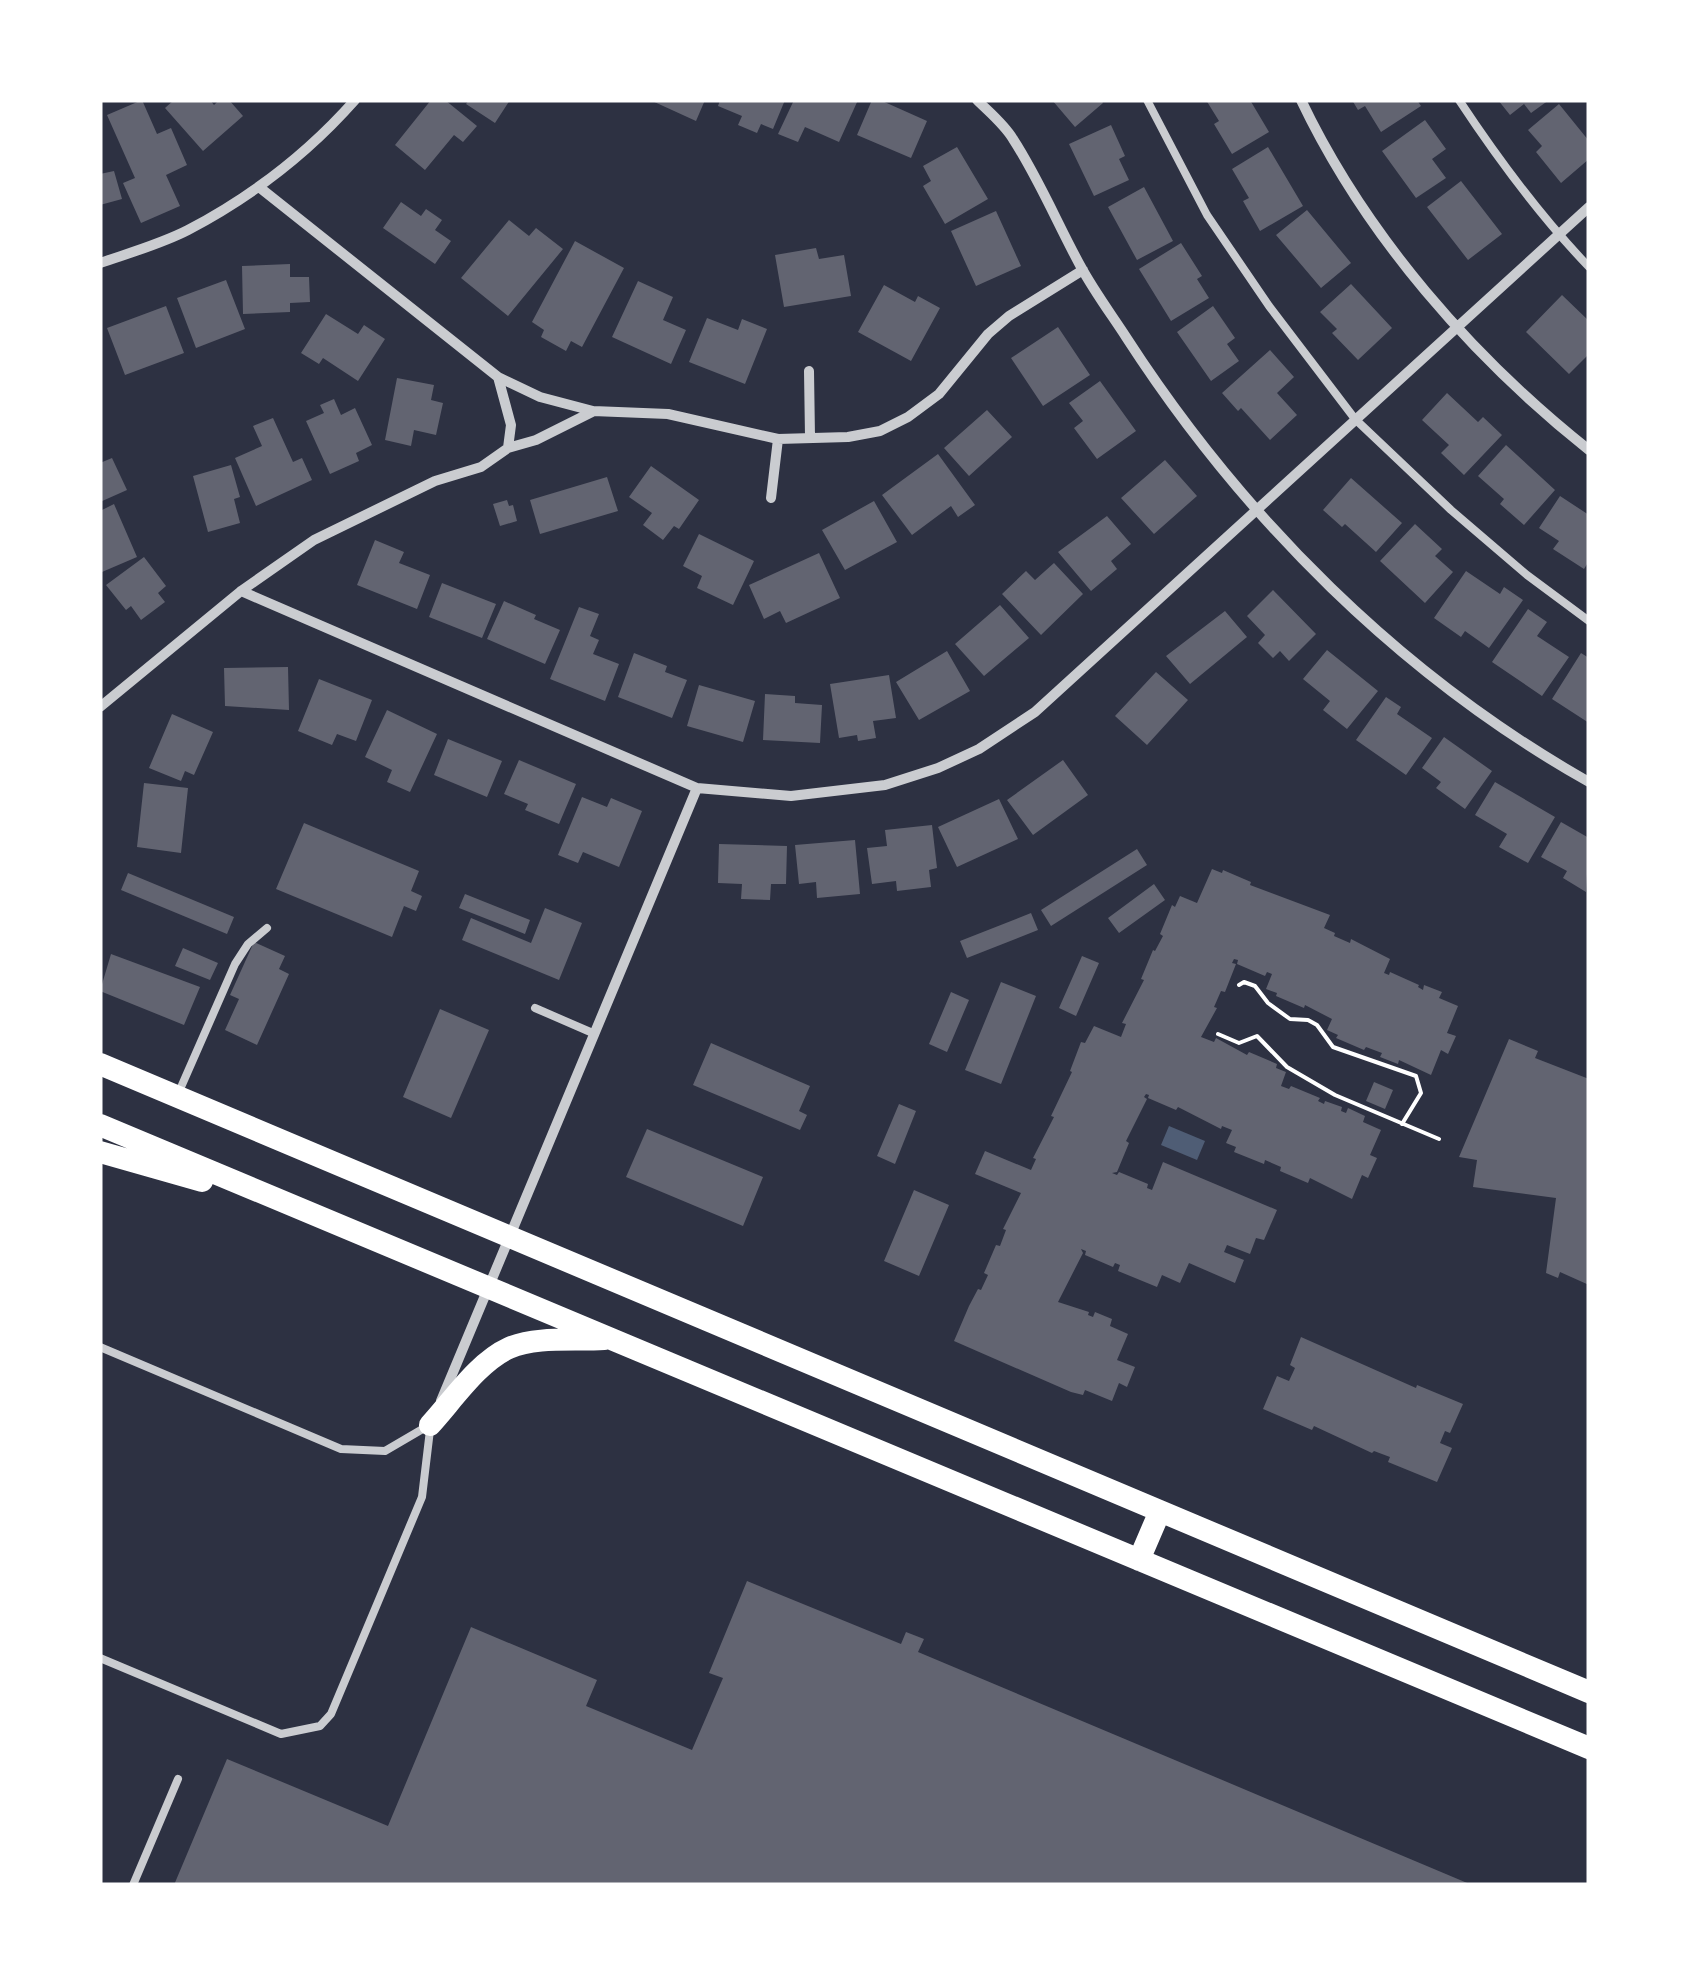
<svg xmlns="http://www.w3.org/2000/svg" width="1689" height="1985" viewBox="0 0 1689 1985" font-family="'DejaVu Sans',sans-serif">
<rect width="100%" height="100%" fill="#2d3142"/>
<path fill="#4f5d75" d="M1169,1126l36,15 -8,19 -36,-15z"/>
<path fill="#626471" d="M142,100l15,34 14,-6 16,37 -21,10 14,31 -39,17 -18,-40 12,-5 -28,-63z
M174,100h36l4,5 5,-5h10l14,16 -40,35 -38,-43z
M431,100h14l32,26 -14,16 -9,-7 -29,35 -30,-25z
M469,100h41l-15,23 -29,-19z
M650,100h55l-9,21z
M720,100h65l-12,29 -12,-5 -4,9 -19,-8 4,-9 -24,-10z
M794,100h64l-19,42 -34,-15 -7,15 -20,-8z
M872,100h8l47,21 -16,37 -54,-23z
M1052,100h49l2,3 -28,24z
M1206,100h44l19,32 -37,22 -18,-30 5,-3z
M1352,100h65l4,6 -40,26 -16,-26 -7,4z
M1498,100h51l-18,13 -7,-9 -14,11z
M1559,104l30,37v18l-28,24 -25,-31 6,-6 -14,-16z
M1425,120l21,29 -14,10 14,19 -30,20 -34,-47z
M1111,125l14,31 -6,3 10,21 -35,16 -25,-52z
M957,147l31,52 -43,25 -22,-38 8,-5 -8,-15z
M1268,147l35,59 -43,25 -17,-30 6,-3 -17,-29z
M114,171l8,28 -22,6v-31z
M1461,181l41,53 -34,26 -41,-53z
M1144,187l29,54 -36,19 -29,-53z
M401,202l20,14 5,-7 16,11 -7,10 16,11 -16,23 -52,-36z
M1307,210l44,53 -30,25 -45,-53z
M996,211l25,55 -45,20 -25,-55z
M509,220l20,16 7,-8 27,21 -55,67 -47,-38z
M575,241l49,27 -42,79 -11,-6 -5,10 -25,-14 3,-7 -12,-8z
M1181,243l21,33 -5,3 12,19 -38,23 -32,-52z
M816,248l3,11 25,-4 7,41 -67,11 -9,-52z
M290,264v13h19l1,25 -20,1v9l-47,2 -1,-48z
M226,280l19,49 -49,19 -19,-50z
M638,281l35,16 -10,23 23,10 -15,34 -59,-27z
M1351,284l41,44 -34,32 -26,-27 5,-4 -17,-17z
M884,285l31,17 3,-6 22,12 -29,53 -53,-29z
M1562,295l27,26v33l-20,20 -43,-42z
M166,306l18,47 -59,22 -18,-47z
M1213,306l22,32 -8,6 12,17 -28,20 -34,-49z
M326,314l32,20 6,-9 21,14 -27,42 -35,-23 -4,6 -18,-11z
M707,318l31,12 4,-11 25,10 -22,55 -56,-22z
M1058,327l32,48 -47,31 -32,-48z
M1270,350l24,27 -17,16 20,22 -27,25 -29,-32 -3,3 -16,-18z
M397,378l37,7 -3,15 12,3 -7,32 -22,-5 -3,16 -26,-6z
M1100,381l36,50 -39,28 -23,-31 9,-7 -14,-18z
M1447,393l31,29 5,-5 19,18 -38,40 -23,-22 8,-8 -27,-25z
M334,399l7,16 14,-7 17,37 -16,8 3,8 -29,13 -24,-53 18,-8 -4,-8z
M987,410l25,27 -43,39 -25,-28z
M273,418l20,44 9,-4 10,22 -56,26 -21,-48 27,-12 -9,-20z
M1506,445l49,45 -31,35 -24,-21 4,-5 -26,-23z
M938,454l37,51 -17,12 -7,-11 -39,29 -30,-40z
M112,458l15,32 -27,12v-39z
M1165,460l32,36 -43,38 -33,-36z
M231,465l9,32 -6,2 6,24 -32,9 -15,-56z
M651,466l48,34 -20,29 -5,-3 -11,14 -20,-15 9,-12 -23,-16z
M607,477l11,34 -78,23 -10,-34z
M1351,478l51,45 -26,29 -31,-28 -3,3 -19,-17z
M1560,496l29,19v46l-5,8 -31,-20 6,-8 -20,-13z
M507,500l2,6 4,-1 4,16 -17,5 -7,-22z
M874,501l23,41 -52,28 -23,-40z
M114,504l23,53 -35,15 -2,-61z
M1107,516l24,28 -20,17 6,8 -26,22 -33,-39z
M1415,524l27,25 -7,7 18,16 -28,31 -45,-42z
M699,534l55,27 -21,44 -36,-17 5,-12 -19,-10z
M375,540l29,12 -5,11 31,12 -13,34 -60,-24z
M819,553l21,45 -54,25 -6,-12 -16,8 -15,-34z
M144,557l22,29 -8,7 7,9 -24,18 -10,-14 -5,4 -20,-25z
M1054,563l29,31 -42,41 -39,-41 24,-23 9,9z
M1466,571l34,23 4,-7 19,13 -34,48 -24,-17 -4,6 -27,-19z
M442,583l54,21 -14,34 -53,-21z
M1273,590l43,44 -27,27 -9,-10 -7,7 -15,-15 7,-8 -18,-19z
M504,601l32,14 -2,4 26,11 -15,34 -58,-25z
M1000,605l29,33 -45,38 -29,-32z
M579,607l20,7 -9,22 9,4 -6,14 26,10 -14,37 -55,-22z
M1528,609l19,13 -10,14 32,21 -27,39 -50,-34z
M1225,611l22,26 -57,47 -24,-28z
M1327,650l51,41 -31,38 -24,-19 7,-9 -27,-22z
M947,651l23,40 -51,29 -23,-38z
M634,653l33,13 -2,6 22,8 -15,38 -54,-21z
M1581,653l8,5v65l-37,-24z
M288,667l1,43 -64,-4 -1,-38z
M1156,672l32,28 -41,45 -32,-29z
M889,675l7,43 -23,3 3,17 -18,3 -1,-6 -18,3 -9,-54z
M319,679l53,21 -16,41 -19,-7 -5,11 -34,-14z
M699,685l56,16 -12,41 -56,-16z
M765,694l30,2v7l27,2 -2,38 -57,-3z
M1386,697l15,10 -4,7 35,24 -26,37 -50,-35z
M387,710l50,24 -27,58 -23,-10 5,-12 -27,-13z
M172,714l41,18 -19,43 -9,-4 -4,10 -32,-13z
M1444,737l48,34 -27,38 -29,-21 5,-6 -19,-14z
M448,739l54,22 -15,36 -53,-22z
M519,760l57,24 -17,40 -34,-14 3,-6 -24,-10z
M1063,760l25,35 -55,40 -26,-35z
M1495,782l60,35 -27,46 -29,-16 8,-13 -32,-19z
M144,783l44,5 -7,65 -44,-6z
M582,797l25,10 4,-9 31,13 -23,56 -36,-15 -5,11 -20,-8z
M999,799l19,40 -61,28 -19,-40z
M1561,822l28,16 -3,54 -23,-14 4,-7 -26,-14z
M304,823l115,48 -8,20 11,5 -6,15 -12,-5 -12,31 -116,-48z
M932,825l5,43 -8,2 2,17 -34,4 -1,-10 -24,3 -5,-36 20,-2 -2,-16z
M855,840l5,54 -43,4 -1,-16 -17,2 -4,-39z
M719,844l68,2 -1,38h-15l-1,16 -29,-1 1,-15 -24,-1z
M1137,849l10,16 -96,61 -10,-16z
M1212,869l10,4 1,-3 28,12 -1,3 80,30 -6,13 11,5 -1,3 16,7 1,-4 39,20 -6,14 5,2 1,-3 29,13 -1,2 5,3 1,-5 18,7 -3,6 19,8 -11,27 9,3 -8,18 -7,-4 -10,25 -32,-15 -1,4 -18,-7 2,-4 -16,-6 -2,3 -28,-12 2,-3 -11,-5 5,-11 -27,-14 -1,3 -28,-12 1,-3 -11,-4 6,-15 -5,-2 -2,4 -28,-12 1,-4 -4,-1 -2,4 4,1 -11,28 -4,-1 -7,16 3,1 -16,29 13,5 2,-4 31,17 2,-3 28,12 -1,4 10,4 -5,14 8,3 2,-3 29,12 -2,3 6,3 1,-3 17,6 -1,4 5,2 2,-5 17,8 -2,6 18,8 -11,25 7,3 -9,20 -6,-3 -10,24 -42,-21 -2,5 -28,-12 1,-4 -16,-7 -1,4 -30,-12 2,-5 -10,-4 6,-13 -10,-4 -1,3 -43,-22 -2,3 -28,-12 1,-3 -3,-1 -2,3 3,2 -21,42 3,2 -12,29 -5,1 5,2 2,-3 29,12 -1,4 5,2 11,-28 114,48 -13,30 -8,-2 -6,16 -23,-9 -3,7 20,8 -9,23 -46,-20 -9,20 -18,-8 -5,12 -39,-16 2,-6 -5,-2 -2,4 -28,-12 1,-4 -5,-2 2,4 -25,49 31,10 -1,3 5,2 2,-5 17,7 -2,7 18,8 -11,26 18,7 -8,20 -8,-4 -7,18 -27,-11 -2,5 -12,-3 -117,-51 15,-35 9,-17 3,1 7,-15 -4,-2 12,-28 4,1 6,-16 -3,-1 18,-36 -46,-19 10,-23 46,19 5,-11 -3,-1 21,-41 -3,-1 21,-44 -2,-1 11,-29 4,1 9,-17 27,11 5,-13 -4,-1 22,-43 -3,-1 12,-29 2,1 8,-15 -3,-2 12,-29 3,2 5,-11 17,7z
M128,873l106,44 -7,17 -106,-44z
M1154,884l11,16 -46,33 -11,-15z
M465,894l65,26 -5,14 -66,-26z
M545,908l37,15 -23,57 -97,-40 9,-22 60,25z
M1031,913l7,17 -71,28 -7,-17z
M254,942l31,14 -6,13 10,5 -32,71 -32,-15 14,-31 -9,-4z
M183,948l35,15 -8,17 -35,-14z
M111,954l89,33 -16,38 -84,-34z
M1082,956l17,7 -23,53 -17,-8z
M1001,982l35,14 -35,88 -36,-14z
M951,992l18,8 -22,52 -18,-8z
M440,1009l49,21 -38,88 -48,-21z
M1509,1039l29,12 -3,7 54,21v206l-29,-13 -2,6 -12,-5 10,-75 -83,-11 4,-27 -18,-3z
M711,1043l99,43 -11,25 8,4 -7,15 -107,-45z
M1374,1082l19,8 -8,19 -19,-8z
M899,1104l17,7 -21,53 -18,-8z
M647,1129l116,48 -20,49 -117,-49z
M914,1190l35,15 -30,71 -35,-15z
M1301,1337l115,51 1,-3 46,19 -13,29 -5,-2 -5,12 12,5 -15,34 -49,-20 2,-5 -16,-6 -2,2 -58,-27 -2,4 -49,-21 14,-33 12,5 6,-13 -5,-3z
M747,1581l154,63 5,-12 18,7 -6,13 554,233h-1298l53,-126 161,67 83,-199 126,53 -11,26 106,44 31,-72 -14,-5z"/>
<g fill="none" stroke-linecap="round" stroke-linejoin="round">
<path stroke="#fff" stroke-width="4" d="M1239,985l5,-3 11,4 13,17 22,16 18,1 9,5 16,22 83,29 5,17 -19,31
M1218,1034l21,9 18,-7 30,31 48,28 104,44"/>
<path stroke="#caccd0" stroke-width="8" d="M1147,100l60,115 62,91 86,113 96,91 76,65 62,46
M1459,100c39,59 81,116 130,167
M535,1008l60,26
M178,1094l57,-130 13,-20 19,-16
M100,1347l241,102 44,2 41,-24
M100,1658l181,76 39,-8 11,-12 91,-217 8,-67
M133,1885l45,-106"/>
<path stroke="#caccd0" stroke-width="10" d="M977,100c12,12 27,24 36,39 26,40 45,86 68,128 13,24 30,47 45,70 117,181 275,339 463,445
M1301,100c65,136 171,257 288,350
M259,187l239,190 42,20 53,14 75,3 110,25 70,-2 32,-6 28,-14 31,-23 49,-60 21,-18 74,-46
M100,263c29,-10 61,-19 88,-33 63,-33 121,-78 167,-130
M809,371l1,66
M498,377l13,48 -3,23
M771,498l7,-59
M241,591l456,197 94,8 94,-11 53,-17 41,-19 56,-37 554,-505
M100,707l141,-116 73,-51 121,-59 46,-14 27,-19 28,-8 56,-28
M441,1401l256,-613"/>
<path stroke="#fff" stroke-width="22" d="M100,1064l1489,628
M100,1125l1489,623
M100,1152l102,29
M430,1425c23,-25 48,-63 79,-77 27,-12 66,-7 95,-9
M1139,1560l21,-49"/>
</g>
<rect width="1689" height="1985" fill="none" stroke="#ffffff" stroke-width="205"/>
</svg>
